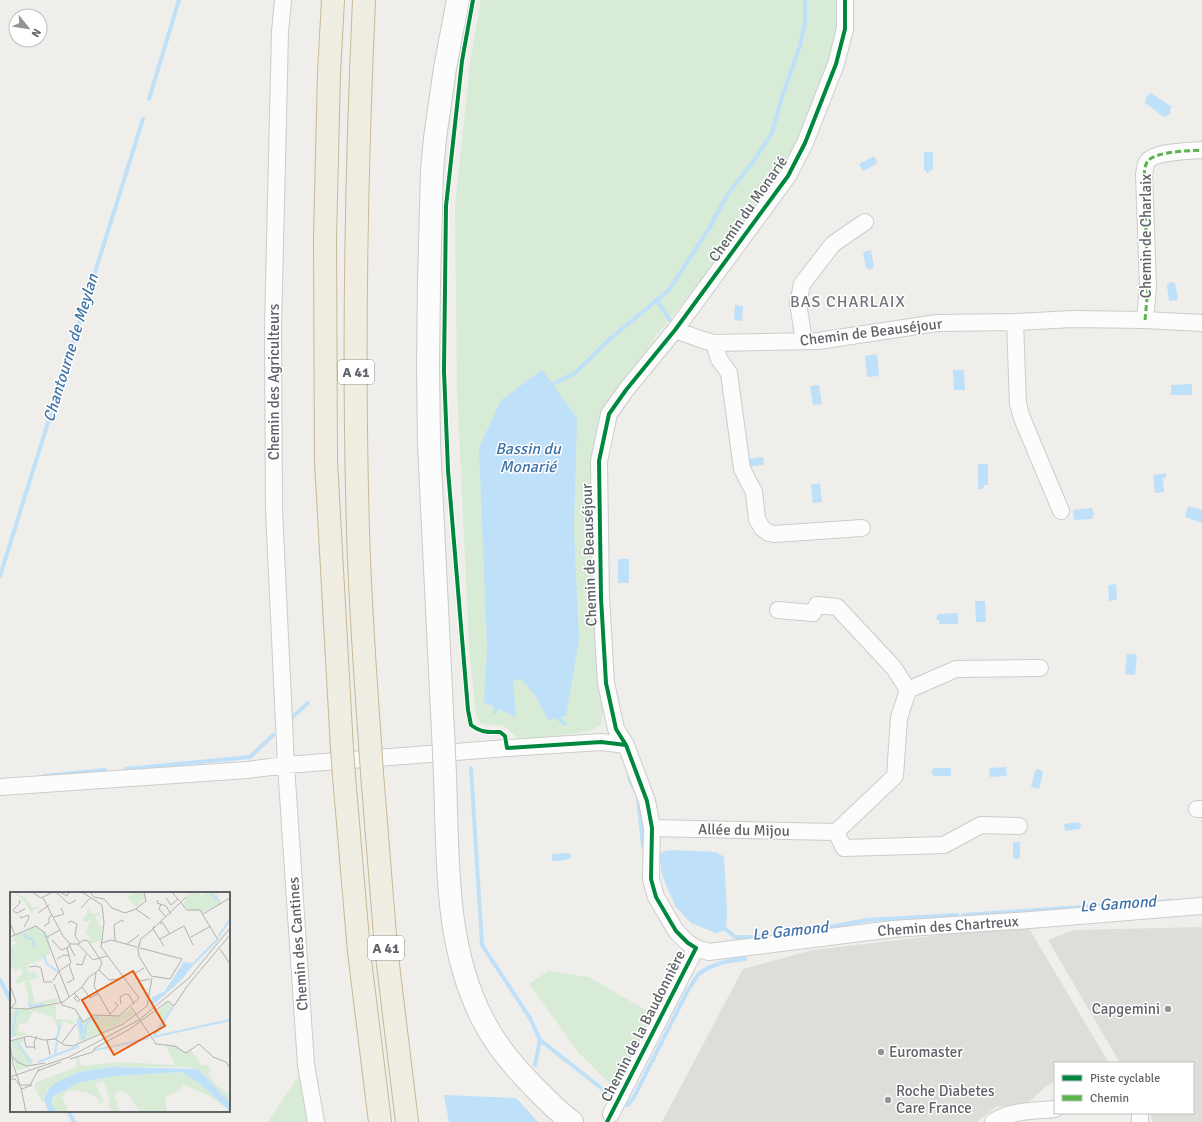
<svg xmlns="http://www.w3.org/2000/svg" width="1202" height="1122" viewBox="0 0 1202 1122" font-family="Signika,sans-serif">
<rect width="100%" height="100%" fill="#efeeea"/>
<path fill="#dfddda" d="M1027,925l82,138h-54v18l-10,6 -17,16 -32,4 -19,15h-315l81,-153 70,-19z
M1202,927v195h-50l-1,-9h42v-50h-73l-72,-123 26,-10z"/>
<path fill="#d8ebd6" d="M481,0h355l3,42 -7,23 -53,119 -123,152 -57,85 -7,33v25l11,234 -2,11 -10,7 -70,9 -17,-14 -23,-2 -5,-9 -7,-68 -12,-259 -2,-181 15,-145z
M548,971l41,6 65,38 -40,73 -35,-35 -50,-69z
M306,1065l10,57h-48z"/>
<path fill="#bfe0f9" d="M1151,93l21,14 -2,3v4l-6,3 -20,-15 2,-2 1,-4z
M924,152h9v18h-3l-2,3h-1l-2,-3h-1z
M874,156l3,5 -1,3 -13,7 -4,-7z
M871,250l3,16 -3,4 -5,-2 -3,-16z
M1170,282l5,1 3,17 -9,1 -2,-16z
M735,305l8,1 -1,15 -8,-1z
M877,354l2,22 -12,1 -2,-21z
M542,370l35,48 -3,111 5,111 -13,76 -18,4 -13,-25 -14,-16 -8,1 3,37 -32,-15 3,-56 -8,-198 22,-48z
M953,370h11l1,20h-11z
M1192,384v11h-21v-10z
M819,385l3,19 -9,1 -3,-19z
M763,457l1,8 -15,1v-7z
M978,464h10v21h-4l-1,4h-5z
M1166,473v5h-3l1,14 -9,1 -2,-18z
M820,483l2,19 -9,1 -2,-18z
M1188,506l14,4v13l-17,-6z
M1092,508l2,7 -2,4 -18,1 -1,-10z
M618,559h11v24h-11z
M1116,584l1,16 -8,1 -1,-16z
M975,601h10l1,21h-10z
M958,613v11h-19v-3l-3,-2 1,-3 2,-2z
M1127,654h6l4,1 -2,20 -10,-1z
M1006,767l1,9 -17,1 -1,-9z
M934,768h17v8h-17l-3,-4z
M1038,769l3,1 2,3 -4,16 -8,-2 4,-16z
M1079,822l2,3 -1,4 -15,2 -1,-7z
M1013,842h7v15l-2,2h-4l-1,-2z
M674,850l42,2 8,5 3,54 -1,19 -10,3 -25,-10 -16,-17 -13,-31 -3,-21 6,-3z
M568,853l2,1 1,3 -3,3h-5l-2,1h-9v-7z
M444,1095l72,3 22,24h-89z"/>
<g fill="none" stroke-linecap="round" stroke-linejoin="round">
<path stroke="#bfe0f9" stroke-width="4" d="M149,99l30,-99
M656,300l17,24
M549,386l26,-13 36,-35 58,-48 41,-63 17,-32 26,-33 19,-29 10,-36 18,-51 5,-24v-22
M0,576l143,-457
M495,712l1,-9
M554,714l11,10
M289,720l19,-17
M471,768l11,177 48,73 10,22 -5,25
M126,769l124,-12 23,-22
M44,776l61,-6
M629,778l4,9
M638,798l5,48
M963,915l209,-14
M723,927l12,10h33
M798,933l69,-13 90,-5
M0,980l11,21
M540,1040l69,54
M624,1103l4,2 6,-8 54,-107c4,-5 7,-12 11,-16 13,-11 30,-13 46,-15
M68,1111l6,11"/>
<defs>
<path id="minor" d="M283,0l-3,32 -7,296 1,182 12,255 20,300 10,57
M845,0v29l-9,35 -31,79 -17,33 -113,154 -49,60 -17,24 -10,47 2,137 5,85 10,46 10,16 21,56 5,27 -1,51 5,18 20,34 12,12 8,5 13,4 184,-23 137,-9 172,-14
M1145,320l3,-33 -4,-113c1,-4 1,-9 3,-12 7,-11 43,-11 55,-12
M1015,322l3,82 4,14 39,93
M675,330l28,10 11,3 104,-2 119,-18 78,-1 58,-3 72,1 57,3
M804,341l-6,-38 4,-19 31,-40 32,-22
M714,343l5,16 10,14 13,96 12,23 3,27 5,9 7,5 5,1 88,-6
M908,690l48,-21 84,-1
M0,787l247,-17 39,-5 221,-17 94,-6 25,3
M1197,809h5
M652,828l184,4 59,-56 4,-58 9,-28 -14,-22 -57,-61 -20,-2 -4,8 -35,-3
M836,832l8,16 100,-3 37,-20 38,1
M1140,1113v9
M611,1114l85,-166
M993,1122c17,-12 42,-11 62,-13"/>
<path id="secondary" d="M443,732l-14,-288 -1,-78 1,-83 3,-112 3,-33 10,-70 13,-68
M445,774c3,83 -1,171 38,246 13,26 31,47 51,67 12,12 24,25 38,35"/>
<path id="motorway" d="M333,0l-4,73 -4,165 1,223 16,288
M364,0c-8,177 -11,354 -6,531 2,71 7,142 12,212
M372,773l14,175 21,174
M344,776l15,176 21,170"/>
</defs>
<use href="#minor" stroke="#cbcccc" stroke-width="18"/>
<use href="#secondary" stroke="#cacacb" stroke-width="24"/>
<use href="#motorway" stroke="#c8b996" stroke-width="24"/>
<use href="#minor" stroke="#fdfcfc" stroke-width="16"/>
<use href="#secondary" stroke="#fdfcfc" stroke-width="22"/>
<use href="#motorway" stroke="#f0ede3" stroke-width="22"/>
<defs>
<path id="secondary-bridge" d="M443,732l2,42"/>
<path id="motorway-bridge" d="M370,743l2,30
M342,749l2,27"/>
</defs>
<use href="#secondary-bridge" stroke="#cacacb" stroke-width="24" stroke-linecap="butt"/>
<use href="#motorway-bridge" stroke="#c8b996" stroke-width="24" stroke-linecap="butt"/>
<use href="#secondary-bridge" stroke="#fdfcfc" stroke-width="22"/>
<use href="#motorway-bridge" stroke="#f0ede3" stroke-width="22"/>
<path stroke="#58b549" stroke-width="3" stroke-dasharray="6 3" stroke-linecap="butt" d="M1145,320l3,-33 -4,-113c1,-4 1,-9 3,-12 7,-11 43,-11 55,-12"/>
<defs>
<path id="cycleway" d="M473,0l-11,61 -16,145 -2,165 4,99 20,240 3,15c11,8 16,7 29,7l5,4 2,12 94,-6 25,3
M607,1122l89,-174 -8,-5 -12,-12 -20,-34 -5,-18 1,-51 -5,-27 -21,-56 -10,-16 -10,-46 -5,-85 -2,-137 10,-47 17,-24 49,-60 113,-154 17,-33 31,-79 9,-35v-29"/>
</defs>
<use href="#cycleway" stroke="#fff" stroke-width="6"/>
<use href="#cycleway" stroke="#00873e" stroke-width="4"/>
</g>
<g fill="#919496" stroke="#fff" stroke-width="1.5">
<circle cx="1168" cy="1009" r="4"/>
<circle cx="881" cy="1052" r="4"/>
<circle cx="888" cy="1100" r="4"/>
</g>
<g text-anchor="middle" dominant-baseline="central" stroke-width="3" stroke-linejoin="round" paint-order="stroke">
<g fill="#fff" stroke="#8f9295" stroke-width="1">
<rect x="338" y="360" width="36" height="24" rx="3"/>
<rect x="368" y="936" width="36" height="24" rx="3"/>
</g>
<g font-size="14" font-weight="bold" fill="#5f6368">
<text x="356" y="372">A 41</text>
<text x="386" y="948">A 41</text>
</g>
<g font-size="15" fill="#5f6368" stroke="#fff">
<text transform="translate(748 209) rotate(-55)">Chemin du Monarié</text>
<text transform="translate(1146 236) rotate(-90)">Chemin de Charlaix</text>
<text transform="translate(871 332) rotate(-7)">Chemin de Beauséjour</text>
<text transform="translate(274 382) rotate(-90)">Chemin des Agriculteurs</text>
<text transform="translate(589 555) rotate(-92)">Chemin de Beauséjour</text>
<text transform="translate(744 830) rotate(1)">Allée du Mijou</text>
<text transform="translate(948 926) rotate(-4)">Chemin des Chartreux</text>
<text transform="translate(298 944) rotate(-94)">Chemin des Cantines</text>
<text transform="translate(643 1026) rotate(-63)">Chemin de la Baudonnière</text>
</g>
<g font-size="15" fill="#5f6368" stroke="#fff" text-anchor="start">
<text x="1160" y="1009" text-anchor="end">Capgemini</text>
<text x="889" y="1052">Euromaster</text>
<text x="896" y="1091">Roche Diabetes<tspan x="896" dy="17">Care France</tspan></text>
</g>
<g font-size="16" letter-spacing="1" fill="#70757a" stroke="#fff">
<text x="848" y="302">BAS CHARLAIX</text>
</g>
<g font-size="16" font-style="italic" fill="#4174aa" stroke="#fff">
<text transform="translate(71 348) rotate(-73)">Chantourne de Meylan</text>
<text x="528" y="449">Bassin du<tspan x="528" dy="18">Monarié</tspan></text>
<text transform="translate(1118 904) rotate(-4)">Le Gamond</text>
<text transform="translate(790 931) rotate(-6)">Le Gamond</text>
</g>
</g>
<g transform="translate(10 892)">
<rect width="220" height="220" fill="#efeeea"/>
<path d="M4,0l12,6 6,9 10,1 -9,2 -1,4 -9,-14zM125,0h7l4,5 -9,11 -10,-11zM179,0h9l3,3 9,-3 5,6 2,-6 4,12 -18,8 -14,-2 -6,-6zM77,16l6,6 6,-2 3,10 -4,-7 -3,2 5,7 -7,-2 9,5 -1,13 -10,4 -2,-3 3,-4 -2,2v-4h-5l6,-15 -6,2 -3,-2 5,-6zM26,34l13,9 1,18 -10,7 3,4 -3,-4 -13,5 2,8 6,-2 3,7 -23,6 2,-6 6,-5 -1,-5 -7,3 -1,-4 -4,1 1,-21 7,-5 -5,-1 1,-5zM20,89l5,22 23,-5 2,3 -30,6 -5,-25zM158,109l6,5 -10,16 -5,-8 -5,-1zM46,112v15l17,1 1,5 -11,-4 -5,17v-11l-7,-11 -18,-5 -6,12 -8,1 -1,8 6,-1 2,4 -16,3 1,-26 2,-2zM121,117l3,6 -15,9 -44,20 4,-7 -3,-16 4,-6 3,7 10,-6 27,-1zM14,146v3l-5,3 15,18 -7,6 -11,2 -5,-29zM165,151l9,9 7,-2 10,15h5l6,5 -4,4 9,12 13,8v9l-32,-34 -13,-2h-73l-33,5 -32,17 -4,14 -8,-14v-6l42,-16 -1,-11 2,-1 3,11 38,-4 56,3 -10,-21 9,2zM172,180l18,12 30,28h-5l2,-3 -16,-12 -29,-13 -2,6 -15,7 2,15h-27l-11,-17 -8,-4 -7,3 6,18h-6l-6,-6 2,-3 -6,-22 -9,2 9,19 -4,2 -3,-6 -9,-5 -15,-3 -7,2 -4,6 6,11 -2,3h-9l-6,-10 9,-11 17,-8 38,-7z" fill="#d8ebd6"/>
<path d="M174,70l11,1 -14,17 -29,26v-9l12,-5zM70,123l4,15 -3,7 -4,-14zM102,175l86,2 32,34v8l-30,-27 -18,-12 -67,4 -38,7 -24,14 -2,6 6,9 -9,-1 -4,-12 4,-9 7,-7 24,-11z" fill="#bfe0f9"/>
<path fill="none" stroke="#bfe0f9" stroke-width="2" d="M201,0l9,10M14,41l1,4 8,2 2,8M208,45l12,-18M33,62l4,10 10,7M184,71l23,-23M19,110l1,5 14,-3M5,144l-2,-7 4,-19M144,144l19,-29M143,145l77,-17M47,146l3,-13M73,148l4,-18 12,-6M7,150l14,21M105,154l34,-8M85,158l19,-4M45,162l2,-13M28,170l41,-16"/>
<path fill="none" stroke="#b1b2b2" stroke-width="1" d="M22,0l9,6 12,-6M50,0l7,4 2,-4M72,0l20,13 2,18 -3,24 38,51M80,0l4,5 10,2 8,9 13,5 11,-4 10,-8 -2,-9M162,0l15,18h13l18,30M47,1l12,11 7,-4M33,6l20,38 7,8h8M156,6l5,7 7,-6M148,8l-1,3 9,3 5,8M151,12l-2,5 7,8M71,16l10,-11M126,17l14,10M3,18l7,-7 -1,-3M3,19l4,2 8,-4M28,21l11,-8M193,22l27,-16M10,24l1,2 7,-3 1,3 -5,9M44,25l10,-3 -3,-6M0,31l5,12M58,31l3,-2 6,3 -2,12 5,7M150,32l2,-2 8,12M34,34l5,-3v-5l3,-4M144,34l-1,3 33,-32M143,37l11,17M0,45l26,-11 8,6 25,65M37,45l13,-7M181,45l20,-11M150,47l24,-13 9,19M42,48l9,10 6,-2M105,49l-1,-16 8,-5 2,2M92,51l9,-3 26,7M68,52l15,16 14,-4M117,52l12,-9M59,53l6,11M129,53l-1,4 3,-10 12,-10M130,56l42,11 -12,20 -19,-3M128,57l1,7 12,20M210,57l10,15M47,67l7,-4 6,1M66,72l6,1 4,-11M19,75l7,-1 5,2 3,14h8M134,76l-10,6 6,7 10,-2M89,78l10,10 10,-1M86,81l-2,13 17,30M43,89l6,-10 12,-8 -4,-15 3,-4M57,91l7,-4 -5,-14M44,92l8,21 13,4 8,13 11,-7 25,1 20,-18M72,95l8,11 8,-4M1,96l5,14 -5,6M64,101l3,3 1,2 2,2 -2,2 -4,-4 3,-2M111,112l-1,-7 5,-3 4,1 5,9M121,115l25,37 18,2 12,7 13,-9 14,13 13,5 4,6M0,116l17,1 36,-7 19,-15 6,-9 11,-8 3,-8 -14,-21 -4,-1 -6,4M100,122l8,-8 -3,-4M14,145l2,10h9M44,146l10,7 9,1 50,-22 24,-18 5,-28M37,148l3,15M0,149l19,-5 15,4 13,-1M0,151l3,21 7,21h10l9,-16M52,151l14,-19M25,157l-1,-7 3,-6M3,165l4,5 10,4 18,-3M60,167l23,-7 2,-4 35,-19 38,-28 6,5 14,-21 42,-50M28,179l23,-9M0,185l59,-20 70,-37 50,-42 41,-50M1,187h4l7,10 10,-4M11,196l5,24"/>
<path fill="#e8590c" fill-opacity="0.15" stroke="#e8590c" stroke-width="2" d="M123,79l32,55 -51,29 -32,-55z"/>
<rect width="220" height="220" fill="none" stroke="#5f6368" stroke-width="2"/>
</g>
<rect x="1054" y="1062" width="140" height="52" fill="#ffffff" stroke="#bfc1c3"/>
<rect x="1062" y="1075" width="20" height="6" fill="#00873e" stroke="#bfc1c3"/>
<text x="1090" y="1082" font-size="12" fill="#5f6368">Piste cyclable</text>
<rect x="1062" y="1095" width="20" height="6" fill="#58b549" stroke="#bfc1c3"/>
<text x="1090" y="1102" font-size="12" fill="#5f6368">Chemin</text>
<g transform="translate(28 28) rotate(120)"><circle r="19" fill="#ffffff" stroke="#bfc1c3"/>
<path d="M0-3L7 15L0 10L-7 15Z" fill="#919496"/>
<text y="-6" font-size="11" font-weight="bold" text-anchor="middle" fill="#5f6368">N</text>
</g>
</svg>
